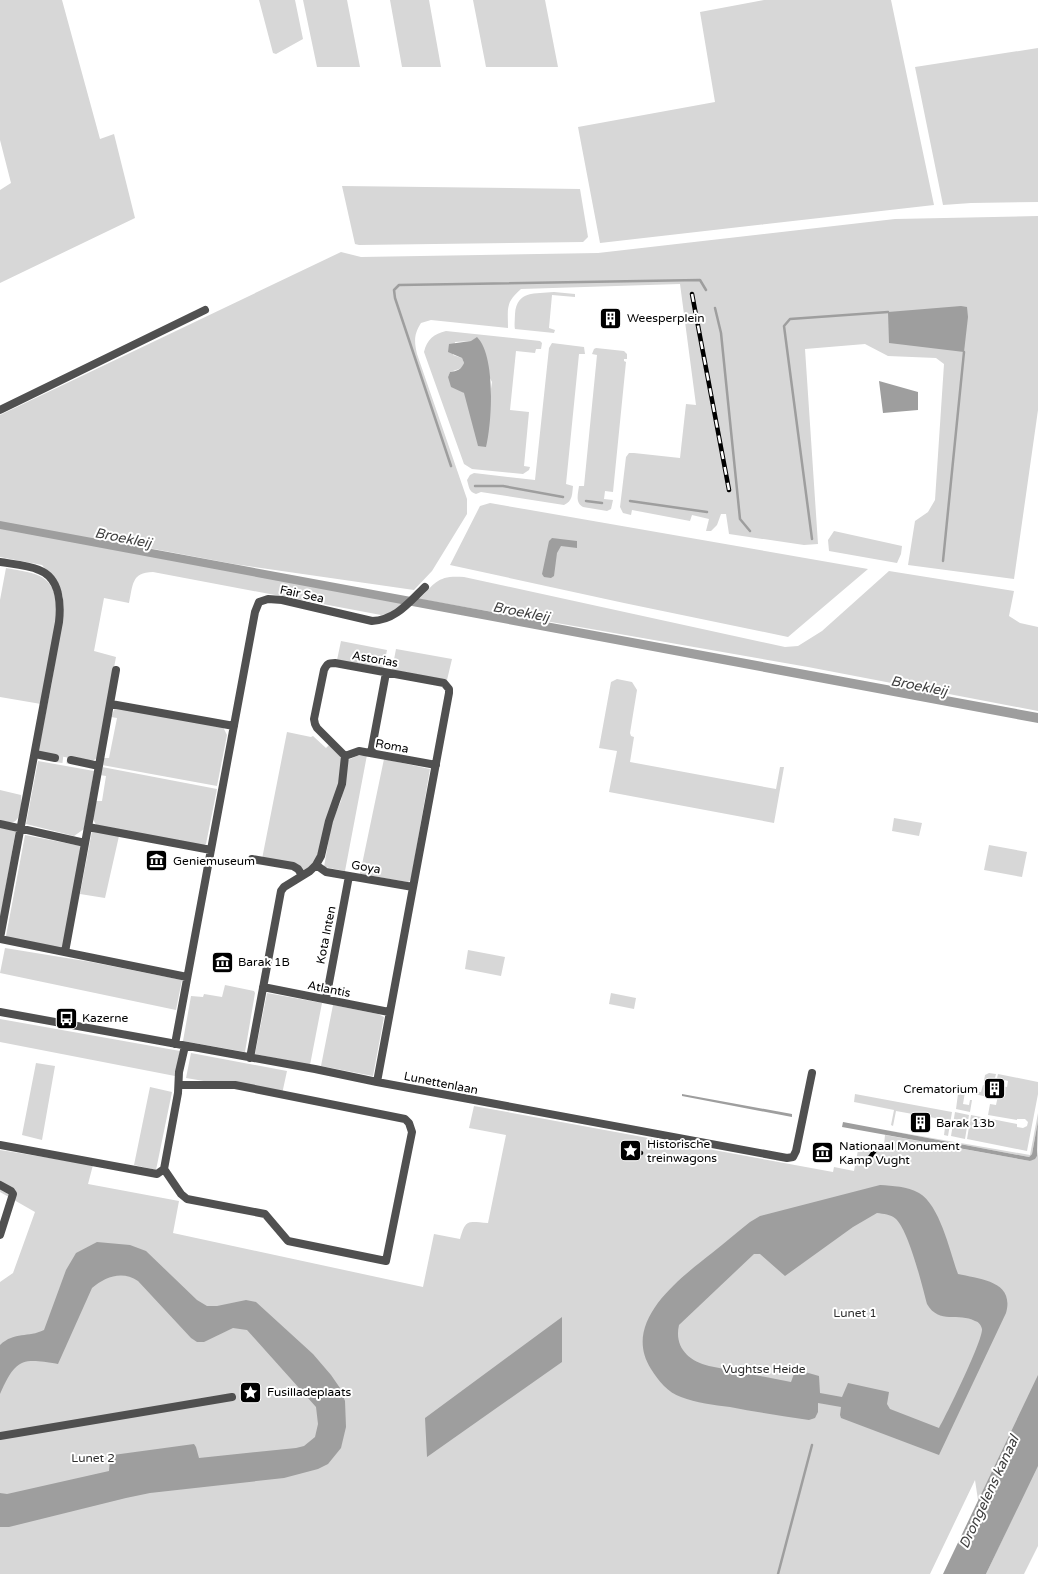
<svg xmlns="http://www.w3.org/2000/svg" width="1038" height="1574" viewBox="0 0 1038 1574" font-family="'Varela Round',sans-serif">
<rect width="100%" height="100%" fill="#fff"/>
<path fill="#d7d7d7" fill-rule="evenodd" d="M0,0h62l38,139 14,-5 21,84 -135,65v-93l11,-7 -11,-43z
M259,0h36l8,39 -27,15 -3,-1z
M303,0h44l13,67h-43z
M390,0h39l12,67h-39z
M473,0h72l13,67h-72z
M764,0h127l43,205 -334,38 -22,-116 137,-25 -15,-90z
M1038,48v154l-67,1 -28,2 -28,-138z
M342,186l238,3 8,48 -5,5 -224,3 -4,-1z
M1038,216v194l-24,169 -106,-14 7,-44 13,-9 7,-12 9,-136 -8,-6 -48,-2 -23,-12 -60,5 13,195 -14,1 -75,-11 -3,-20h-5l-4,11 -6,6h-5l3,-12 -17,-4 -2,6 -58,-11 -1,5 -8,-2 -3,-6 6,-50 3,-4h5l46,5 6,-54 10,1 -16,-121 -159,5c-16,14 -13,19 -13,39l-77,-8 -10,3c-7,11 -7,18 -4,31l50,145v15l-35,57 -18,19 -180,-26 -80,-15 -97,-13 348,66 -16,12 -8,1 -228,-43c-22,0 -20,14 -24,31l-25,-5 -10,53 22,6 -19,101 -6,4 -53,-10 14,-70 11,-72v-13l-5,-13 -16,-19 -42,-8v-142l341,-163 20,5 237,-4 297,-34z
M554,292l21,2v3l-23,-2 -3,33 6,2 -1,3 -39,-4c-1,-4 0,-10 0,-15 2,-24 20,-20 39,-22z
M446,331l94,10 2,2 -1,6h-5l-1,4 -19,-2 -6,59 19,2 -5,54 6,1 -1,3 -6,4 -51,-5 -8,-5 -40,-112c3,-13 10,-18 22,-21zM471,341l21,41 -2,14 -26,-3 -16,-16 2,-5 12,-4 2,-5 -2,-5 -9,-3 2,-13z
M552,343l32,4 1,7h-6l-13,130 7,2c-1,8 0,15 -9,19l-83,-13 -5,2c-7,-2 -7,-7 -9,-14l3,-5 4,-2 61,7 14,-132z
M596,348l28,3 3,3v5h-3v2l2,1 -13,130 -8,-1 -1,8 9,1 -2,9 -4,2 -24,-4c-8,-4 -5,-13 -4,-21h5l13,-131 -5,-1 2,-5z
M490,503l378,66 -80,68 -164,-34 -174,-38 30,-59z
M834,531l68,15 -1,8 -4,9 -68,-12 -1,-11z
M6,568c32,6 48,5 52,43l-17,93 -41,-7v-97z
M889,571l125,20 -5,25 11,7 18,4v84l-230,-44 -389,-68c17,-17 19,-24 45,-22l321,70 13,-1 24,-15z
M341,641l46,9 -4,20 -46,-10z
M396,649l56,10 -5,21 -55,-10z
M617,679l15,3 5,8 -7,43 1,3 3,1 -4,25 146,27 4,-22h4l-10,56 -165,-31 8,-41 -18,-3 12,-66z
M115,708l108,19 4,8 -10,51 -115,-21 2,-7h5l8,-40 -6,-1z
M287,732l24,5 2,-1 13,12 4,-4 10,12 2,5 -2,18 -23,80 -9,10 -3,1 -43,-11z
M367,755l-22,116 -21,-4 8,-46 9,-20 3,-15 4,-26 9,-4z
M384,759l46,10 -19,111 -3,2 -48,-8z
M38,761l56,10 -10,58 -10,7 -48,-12z
M102,767l115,22 -11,55 -2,1 -107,-18 -4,-8 3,-18h6l4,-25 -6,-1z
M0,790l21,5c1,6 0,26 -8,27 -4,1 -9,-1 -13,-2z
M894,818l28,5 -3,13 -27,-5z
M0,826l16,3 -16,91z
M92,831l27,5 -14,62 -25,-4z
M25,835l56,11 -18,103 -54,-11 -3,-2z
M989,845l38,7 -5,25 -38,-7z
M5,948l86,14 91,18 -6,30 -176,-37z
M468,950l37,7 -4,19 -36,-7z
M225,985l29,6 1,2 -10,59 -62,-11 8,-45 12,1 1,-3 18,3z
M267,993l55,10 -12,62 -55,-11z
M611,993l25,5 -2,11 -25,-5z
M333,1005l45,9 6,3 -11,59 -52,-10z
M0,1019l180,32 -5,25 -175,-34z
M191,1053l96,18 -5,23 -96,-16z
M36,1063l19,3 -13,74 -20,-5z
M989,1073l7,1 -1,4h-3l-4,19 -23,-5 -2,12 6,1 1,-5h2l-2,12 -14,-3 2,-15 7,-5 16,3 2,-7 6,1v-4l-5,-1 1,-6z
M998,1074l40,8v12l-11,57 -60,-12 4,-24 46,9v3l6,1 4,-2 1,-4 -3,-3h-8v1l-29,-5 2,-11 6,1 4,-19 7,1 1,-6 -11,-3z
M150,1087l22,5 -16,78 -22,-5z
M855,1094l97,18 -4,24 -4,-1 2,-15 -50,-9 -3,15 -2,-1 3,-15 -40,-8z
M474,1106l359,66 1,-5 20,4 4,-21 12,-4 14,-1 1,-10 145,26 7,-5 1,-6v396l-14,28h-38l26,-55 -34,-19 -3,-20 -45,94h-930v-292l13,-9 22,-61 -35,-20v-42l93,15 -5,19 91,17 -6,32 250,54 11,-53 26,5c6,-21 8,-17 28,-16l18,-88 -37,-7z
M955,1112l14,3 -4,24 -14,-3z
M1038,1113v8l-6,33 -3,3 -143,-27 144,25z"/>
<path fill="#9e9e9e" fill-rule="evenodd" d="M961,306l6,1 1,10 -4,35 -75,-9 -1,-31z
M477,337c19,19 15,85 9,110l-8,-1 -14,-53 -13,-6 -3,-10 2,-5c7,-1 11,-2 14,-9l-2,-5 -14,-6 1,-8 22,-3z
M879,381l39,11v18l-35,3z
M0,521l1038,192v10l-1038,-194z
M552,538l25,3v7l-16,-2 -4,7 -3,23 -3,2 -7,-1 -2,-3 7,-33z
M682,1094l110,20v3l-110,-21z
M1038,1121l-1,35 -2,3 -5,2 -188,-34 1,-5 186,35 3,-3z
M880,1185c13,1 27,1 39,8 21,12 31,59 39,81 22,5 57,7 48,39l-67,142 -98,-37 -1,-3 1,-8 -23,-4v9l-3,6 -6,2c-27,-4 -53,-8 -79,-13 -16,-2 -34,-4 -49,-10 -13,-4 -23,-17 -30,-28 -30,-47 28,-90 61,-116 13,-10 25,-21 38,-31l10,-6zM877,1213c7,1 13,1 19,6 13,13 26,66 31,85 12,21 32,8 48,17 4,1 6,4 7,8 1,11 -36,87 -43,99l-49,-19 -3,-5 2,-12 -41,-9 -6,14 -22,-4 -1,-17 -21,-6 -3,1 -4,11 -82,-16c-21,-5 -35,-19 -30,-41l75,-71h6l25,22 68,-49z
M97,1242l33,3 16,6 51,49 10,6h10l29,-6 10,2 57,52 18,21 9,13 5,13 1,26 -5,21 -13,16 -10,5 -34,9 -134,15 -24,5 -117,29h-9v-34l7,1 102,-23 1,-14 3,-2 81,-11 2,3 3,11 97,-10 8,-2 11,-9 3,-13 -2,-17 -69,-77 -14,-2 -29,14h-7l-6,-4 -53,-57c-16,-11 -33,-4 -46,7l-34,76c-36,-6 -42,-6 -58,30v-49c15,-14 28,-7 44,-15l22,-60 10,-17z
M562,1317v45l-135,95 -2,-39z
M1038,1375v91l-52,108h-43z"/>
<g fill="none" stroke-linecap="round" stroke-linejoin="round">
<path stroke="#9e9e9e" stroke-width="2.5" d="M715,308l6,25 19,186 10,12
M451,466l-56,-168 -1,-8 5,-5 301,-5 6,10
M475,486h28l60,11
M586,501l16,2
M630,501l77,11
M812,539l-28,-213 6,-7 98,-7
M943,561l21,-209
M778,1574l34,-129"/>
<path stroke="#d9d9d9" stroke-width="8" stroke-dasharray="8 4" stroke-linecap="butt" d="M55,758l16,2"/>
<path stroke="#505050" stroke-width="8" d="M0,410l205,-100
M0,562c12,2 28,3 39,8 21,8 22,34 20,52l-59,316
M111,704l123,22
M371,753l15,-80
M35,754l20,4
M345,756l14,-5 77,14
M71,760l28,6
M0,824l85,19
M88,827l28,-157
M252,859l41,7 5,3 4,6
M316,865l10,7 87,15
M0,939l187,38
M65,952l23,-125 123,23
M263,987l126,25
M326,999l23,-123
M0,1012l315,57 62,13 410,76 6,-1 3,-6 16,-78
M175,1044l80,-432 4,-10 9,-3 14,1 90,21c24,-1 37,-19 53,-34
M250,1058l31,-167 3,-4 26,-16 6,-6 5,-9 8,-35 13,-37 3,-28 -28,-28 -2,-4 -1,-5 10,-49c3,-6 4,-7 11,-7l109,20 5,6v4l-72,389
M0,1145l157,29 7,-5 14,-76 1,-21 6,-26
M164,1169l17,25 6,5 78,15 23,27 98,20 26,-129 -3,-9 -4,-4 -170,-34h-56
M0,1185l11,6 2,3 -13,41
M0,1436l232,-39"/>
<defs>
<path id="rail" d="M692,294l37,196
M624,1149l17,4
M865,1164l11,-15"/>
</defs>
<use href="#rail" stroke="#000" stroke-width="4.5"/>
<use href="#rail" stroke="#fff" stroke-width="2.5" stroke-dasharray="8" stroke-linecap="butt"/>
</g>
<defs>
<symbol id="building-square" viewBox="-11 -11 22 22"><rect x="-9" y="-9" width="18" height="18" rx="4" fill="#000" stroke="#fff"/><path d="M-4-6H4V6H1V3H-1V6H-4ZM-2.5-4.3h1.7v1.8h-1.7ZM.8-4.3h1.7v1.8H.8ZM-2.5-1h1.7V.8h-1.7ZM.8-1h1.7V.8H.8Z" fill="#fff"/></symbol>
<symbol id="museum-square" viewBox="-11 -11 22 22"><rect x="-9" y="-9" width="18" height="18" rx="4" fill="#000" stroke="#fff"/><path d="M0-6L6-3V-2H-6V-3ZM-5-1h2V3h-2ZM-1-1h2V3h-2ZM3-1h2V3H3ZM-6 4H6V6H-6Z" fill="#fff"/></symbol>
<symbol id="bus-square" viewBox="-11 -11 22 22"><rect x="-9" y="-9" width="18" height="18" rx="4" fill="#000" stroke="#fff"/><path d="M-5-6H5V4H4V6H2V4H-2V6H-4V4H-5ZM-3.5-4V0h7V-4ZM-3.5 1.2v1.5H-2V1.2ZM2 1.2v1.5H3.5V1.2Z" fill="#fff"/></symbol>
<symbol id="sight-square" viewBox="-11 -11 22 22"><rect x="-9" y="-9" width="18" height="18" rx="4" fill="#000" stroke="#fff"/><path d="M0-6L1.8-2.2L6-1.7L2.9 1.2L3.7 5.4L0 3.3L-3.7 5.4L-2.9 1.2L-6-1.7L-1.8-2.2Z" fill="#fff"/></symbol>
</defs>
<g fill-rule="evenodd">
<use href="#building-square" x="598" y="306" width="25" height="25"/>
<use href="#museum-square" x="144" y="848" width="25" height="25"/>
<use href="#museum-square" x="210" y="950" width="25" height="25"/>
<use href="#bus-square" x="54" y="1006" width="25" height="25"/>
<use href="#building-square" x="982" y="1076" width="25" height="25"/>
<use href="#building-square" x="908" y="1110" width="25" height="25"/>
<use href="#sight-square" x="618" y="1138" width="25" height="25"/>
<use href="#museum-square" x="810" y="1140" width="25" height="25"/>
<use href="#sight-square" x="238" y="1380" width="25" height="25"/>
</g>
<g text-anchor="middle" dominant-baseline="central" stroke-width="4" stroke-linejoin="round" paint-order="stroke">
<g font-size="12" fill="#000" stroke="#fff" text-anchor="start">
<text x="627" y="318">Weesperplein</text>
<text x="173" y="861">Geniemuseum</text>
<text x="238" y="962">Barak 1B</text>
<text x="82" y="1018">Kazerne</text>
<text x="978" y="1089" text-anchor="end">Crematorium</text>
<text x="936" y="1123">Barak 13b</text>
<text x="647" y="1144">Historische<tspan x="647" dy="14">treinwagons</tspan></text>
<text x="839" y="1146">Nationaal Monument<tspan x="839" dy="14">Kamp Vught</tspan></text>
<text x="267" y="1392">Fusilladeplaats</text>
</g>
<g font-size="12" fill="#000" stroke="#fff">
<text transform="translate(302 594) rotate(12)">Fair Sea</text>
<text transform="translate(375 659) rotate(10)">Astorias</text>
<text transform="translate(392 746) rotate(10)">Roma</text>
<text transform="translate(366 867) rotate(10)">Goya</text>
<text transform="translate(326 935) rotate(-79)">Kota Inten</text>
<text transform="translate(329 989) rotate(11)">Atlantis</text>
<text transform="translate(441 1083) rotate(11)">Lunettenlaan</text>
</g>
<g font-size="12" fill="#2e2e2e" stroke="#fff">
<text x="855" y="1313">Lunet 1</text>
<text x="764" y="1369">Vughtse Heide</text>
<text x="93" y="1458">Lunet 2</text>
</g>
<g font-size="14" font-style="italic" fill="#3f3f3f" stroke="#fff">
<text transform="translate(123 538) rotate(11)">Broekleij</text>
<text transform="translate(521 612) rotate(11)">Broekleij</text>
<text transform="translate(919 686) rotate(11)">Broekleij</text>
<text transform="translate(989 1492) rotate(-65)">Drongelens kanaal</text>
</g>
</g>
</svg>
